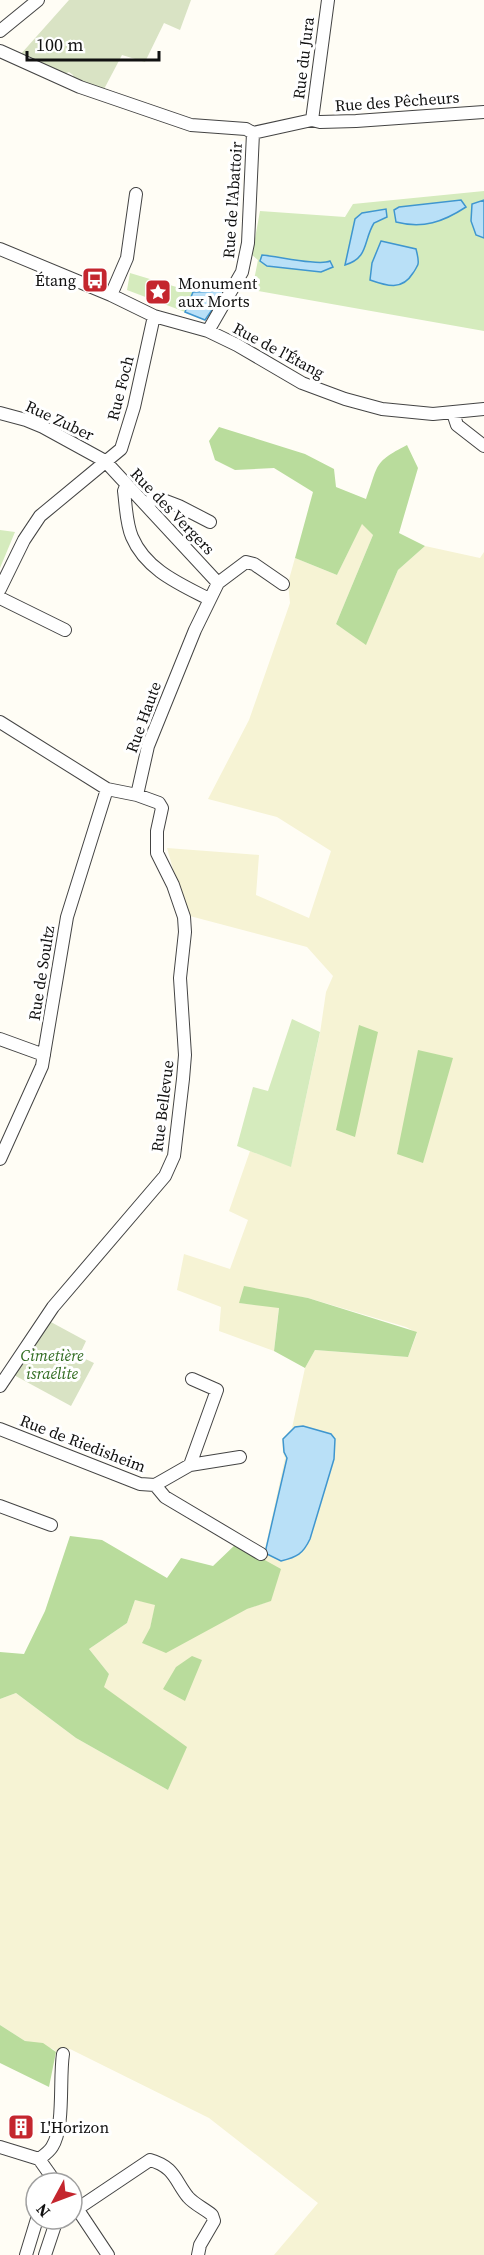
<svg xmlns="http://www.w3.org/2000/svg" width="484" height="2255" viewBox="0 0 484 2255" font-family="'Source Serif 4',serif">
<rect width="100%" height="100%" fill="#fffdf5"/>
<path fill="#f6f3d4" d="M362,523l11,12 -37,89 30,20 32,-74 27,-24 55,12 4,-6v1703h-210l44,-52 -109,-85 -139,-69 -14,3 -3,-3 -28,-8 -25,-16v-326l16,-6 60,45 92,52 18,-43 -83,-60 6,-13 -20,-25 38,-26 8,-23 21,4 -6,24 97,-19 23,-8 -7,-43 22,-100 -2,-5 -1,-14 10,-11 13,-60 10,-18 93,7 9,-24 -11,-6 -98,-29 -19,-3 -50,8 40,4 -5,44 -55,-20 2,-24 -44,-17 7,-36 46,15 18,-49 -19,-9 21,-60 41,15 29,-133 6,-41 7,-16 -26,-29 -121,-32 -19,-67 92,7 -3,40 53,23 22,-67 -54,-34 -69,-18 41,-79 41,-117 -2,-20 7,-25 42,17z"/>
<path fill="#d5ebbd" d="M484,191v140l-232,-41 6,-30 -6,-5 8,-44 85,6 8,-13z
M130,273l63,19 -8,20 -58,-22z
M0,530l15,2 -15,36z
M292,1019l28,13 -29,135 -54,-21 16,-59 15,4z"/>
<path fill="#b9dc9c" d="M219,427l86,27 29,15 2,18 30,12c13,-34 6,-36 41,-54l11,23 -19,65 26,13 -27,24 -32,75 -30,-21 37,-89 -11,-11 -25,51 -42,-17 18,-66 -39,-24 -39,2 -20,-10 -6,-19z
M359,1025l19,7 -23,105 -19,-7z
M418,1050l35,8 -30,105 -26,-9z
M244,1286l64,12 109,34 -9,25 -93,-7 -10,18 -31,-17 5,-43 -40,-5z
M70,1536l32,4 65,38 14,-20 32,8 23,-22 45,25 -10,32 -24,8 -81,44 -24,-10 8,-15 5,-23 -20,-5 -8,23 -38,26 20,25 -5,13 83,60 -19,43 -92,-52 -60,-45 -16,6v-47l24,2 21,-43z
M192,1656l10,4 -17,41 -22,-12 13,-22z
M0,2025l25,16 18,2 13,9 -7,35 -49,-24z"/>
<path fill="#d9e3c4" d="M69,0h122l-11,30 -16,-7 -19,39 -23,-7 -19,36 -29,-12 -1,-4 -4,-3 -5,2 -44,-19z
M49,1321l37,20 -7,15 15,7 -23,43 -59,-32z"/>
<path fill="#b9e0f7" stroke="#3f96cf" stroke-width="1.5" d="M461,200l5,7c-23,15 -43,22 -70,15l-2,-12 5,-3z
M484,200v38l-8,-3 -5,-14 1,-17z
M386,209l1,8 -13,6c-11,18 -5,35 -29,42l10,-46 7,-6z
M381,241l35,8c1,4 3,11 2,15 0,1 -4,8 -5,9 -11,18 -26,13 -43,7l2,-17z
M262,255c15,1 57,11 68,6l3,6 -12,5 -54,-6 -7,-5z
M225,291l-20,29 -20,-8 8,-20z
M303,1426l28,8 4,5 -1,20 -24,80c-7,15 -13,18 -29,22l-16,-8 22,-95 -3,-6 -1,-13 12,-12z"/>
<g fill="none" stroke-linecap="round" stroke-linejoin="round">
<defs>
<path id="minor" d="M0,31l38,-31
M0,51l80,36 111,38 55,4 7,4 59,-13 8,2 36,-1 128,-9
M312,120l16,-120
M0,249l111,46 43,21 54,15 29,14 65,38 43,16 37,10 51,5 51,-5
M111,295l16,-37 9,-64
M208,331l34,-59 6,-29 5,-110
M0,413l26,7 17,7 62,34 113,122
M453,413l4,12 27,21
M126,486l-2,5c2,15 2,32 8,46 14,33 48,47 77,62
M146,503l12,-5 21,8 31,16
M0,589l24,-49 16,-24 81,-67 13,-42 20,-91
M0,598l65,32
M0,722l107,67 30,6 22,8 3,5 -5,23v22l16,32 11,32 1,15 -5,46 5,77 -2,24 -9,77 -9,20 -112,131 -53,79
M137,795l11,-49 47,-116 23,-47 28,-21 8,2 29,20
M0,1039l44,16
M0,1159l42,-93 25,-149 40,-128
M0,1429l140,55 15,1 10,12 96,57
M190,1465l27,-75 -25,-11
M155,1485l35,-20 50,-8
M0,1506l51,19
M0,2147l39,12 17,24
M39,2159c4,-3 10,-7 13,-12 13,-20 7,-68 11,-93
M72,2201l36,54
M77,2209l73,-49c25,7 25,21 38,37 6,7 17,12 24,18l2,6 -14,24 -2,10
M26,2255l11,-36
M45,2255l12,-36"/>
</defs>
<use href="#minor" stroke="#444" stroke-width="14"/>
<use href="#minor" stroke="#fff" stroke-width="12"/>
</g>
<defs>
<symbol id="bus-square" viewBox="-11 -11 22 22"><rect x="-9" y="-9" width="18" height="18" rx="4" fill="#c4262e" stroke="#fff"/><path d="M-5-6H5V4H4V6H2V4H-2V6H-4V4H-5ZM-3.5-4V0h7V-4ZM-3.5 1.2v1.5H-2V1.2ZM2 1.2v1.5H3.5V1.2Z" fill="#fff"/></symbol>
<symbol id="sight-square" viewBox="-11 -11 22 22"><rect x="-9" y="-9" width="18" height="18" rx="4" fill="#c4262e" stroke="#fff"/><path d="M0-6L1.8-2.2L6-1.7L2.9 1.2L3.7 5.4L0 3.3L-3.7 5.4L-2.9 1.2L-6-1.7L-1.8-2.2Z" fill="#fff"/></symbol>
<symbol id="building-square" viewBox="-11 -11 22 22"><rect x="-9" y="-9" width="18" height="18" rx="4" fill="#c4262e" stroke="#fff"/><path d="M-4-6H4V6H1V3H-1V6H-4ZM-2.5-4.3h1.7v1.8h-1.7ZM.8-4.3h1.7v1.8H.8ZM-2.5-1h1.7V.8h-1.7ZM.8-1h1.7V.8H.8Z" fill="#fff"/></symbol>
</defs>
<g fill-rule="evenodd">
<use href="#bus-square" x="80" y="265" width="30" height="30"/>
<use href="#sight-square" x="143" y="277" width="30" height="30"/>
<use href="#building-square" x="6" y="2112" width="30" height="30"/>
</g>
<g text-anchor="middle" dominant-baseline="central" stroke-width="6" stroke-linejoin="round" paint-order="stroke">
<g font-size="16" fill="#111" stroke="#fff">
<text transform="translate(303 58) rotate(-83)">Rue du Jura</text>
<text transform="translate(397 101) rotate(-4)">Rue des Pêcheurs</text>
<text transform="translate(232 200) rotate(-86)">Rue de l'Abattoir</text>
<text transform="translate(279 350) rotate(28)">Rue de l'Étang</text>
<text transform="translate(120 388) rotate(-76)">Rue Foch</text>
<text transform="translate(60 420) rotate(25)">Rue Zuber</text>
<text transform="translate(173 511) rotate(46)">Rue des Vergers</text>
<text transform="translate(143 717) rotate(-70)">Rue Haute</text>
<text transform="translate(41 973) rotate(-81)">Rue de Soultz</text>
<text transform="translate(162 1106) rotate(-83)">Rue Bellevue</text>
<text transform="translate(83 1443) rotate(21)">Rue de Riedisheim</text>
</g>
<g font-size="16" fill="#111" stroke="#fff" text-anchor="start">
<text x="76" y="280" text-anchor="end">Étang</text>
<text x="178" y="283">Monument<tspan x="178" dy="18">aux Morts</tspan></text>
<text x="40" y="2127">L'Horizon</text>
</g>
<g font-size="16" font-style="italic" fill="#2f6b1f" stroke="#fff">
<text x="52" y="1355">Cimetière<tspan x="52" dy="18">israélite</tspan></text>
</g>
</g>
<g transform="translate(54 2201) rotate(229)"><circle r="28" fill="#ffffff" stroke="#a0a0a0" stroke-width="1.5"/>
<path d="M0-4.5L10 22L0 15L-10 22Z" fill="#c4262e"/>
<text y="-9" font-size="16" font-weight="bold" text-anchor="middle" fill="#111111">N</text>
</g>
<path d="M27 51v9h132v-9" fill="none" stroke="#111111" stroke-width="3"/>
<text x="36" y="51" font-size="18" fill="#111111" stroke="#ffffff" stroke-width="4.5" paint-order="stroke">100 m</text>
</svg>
